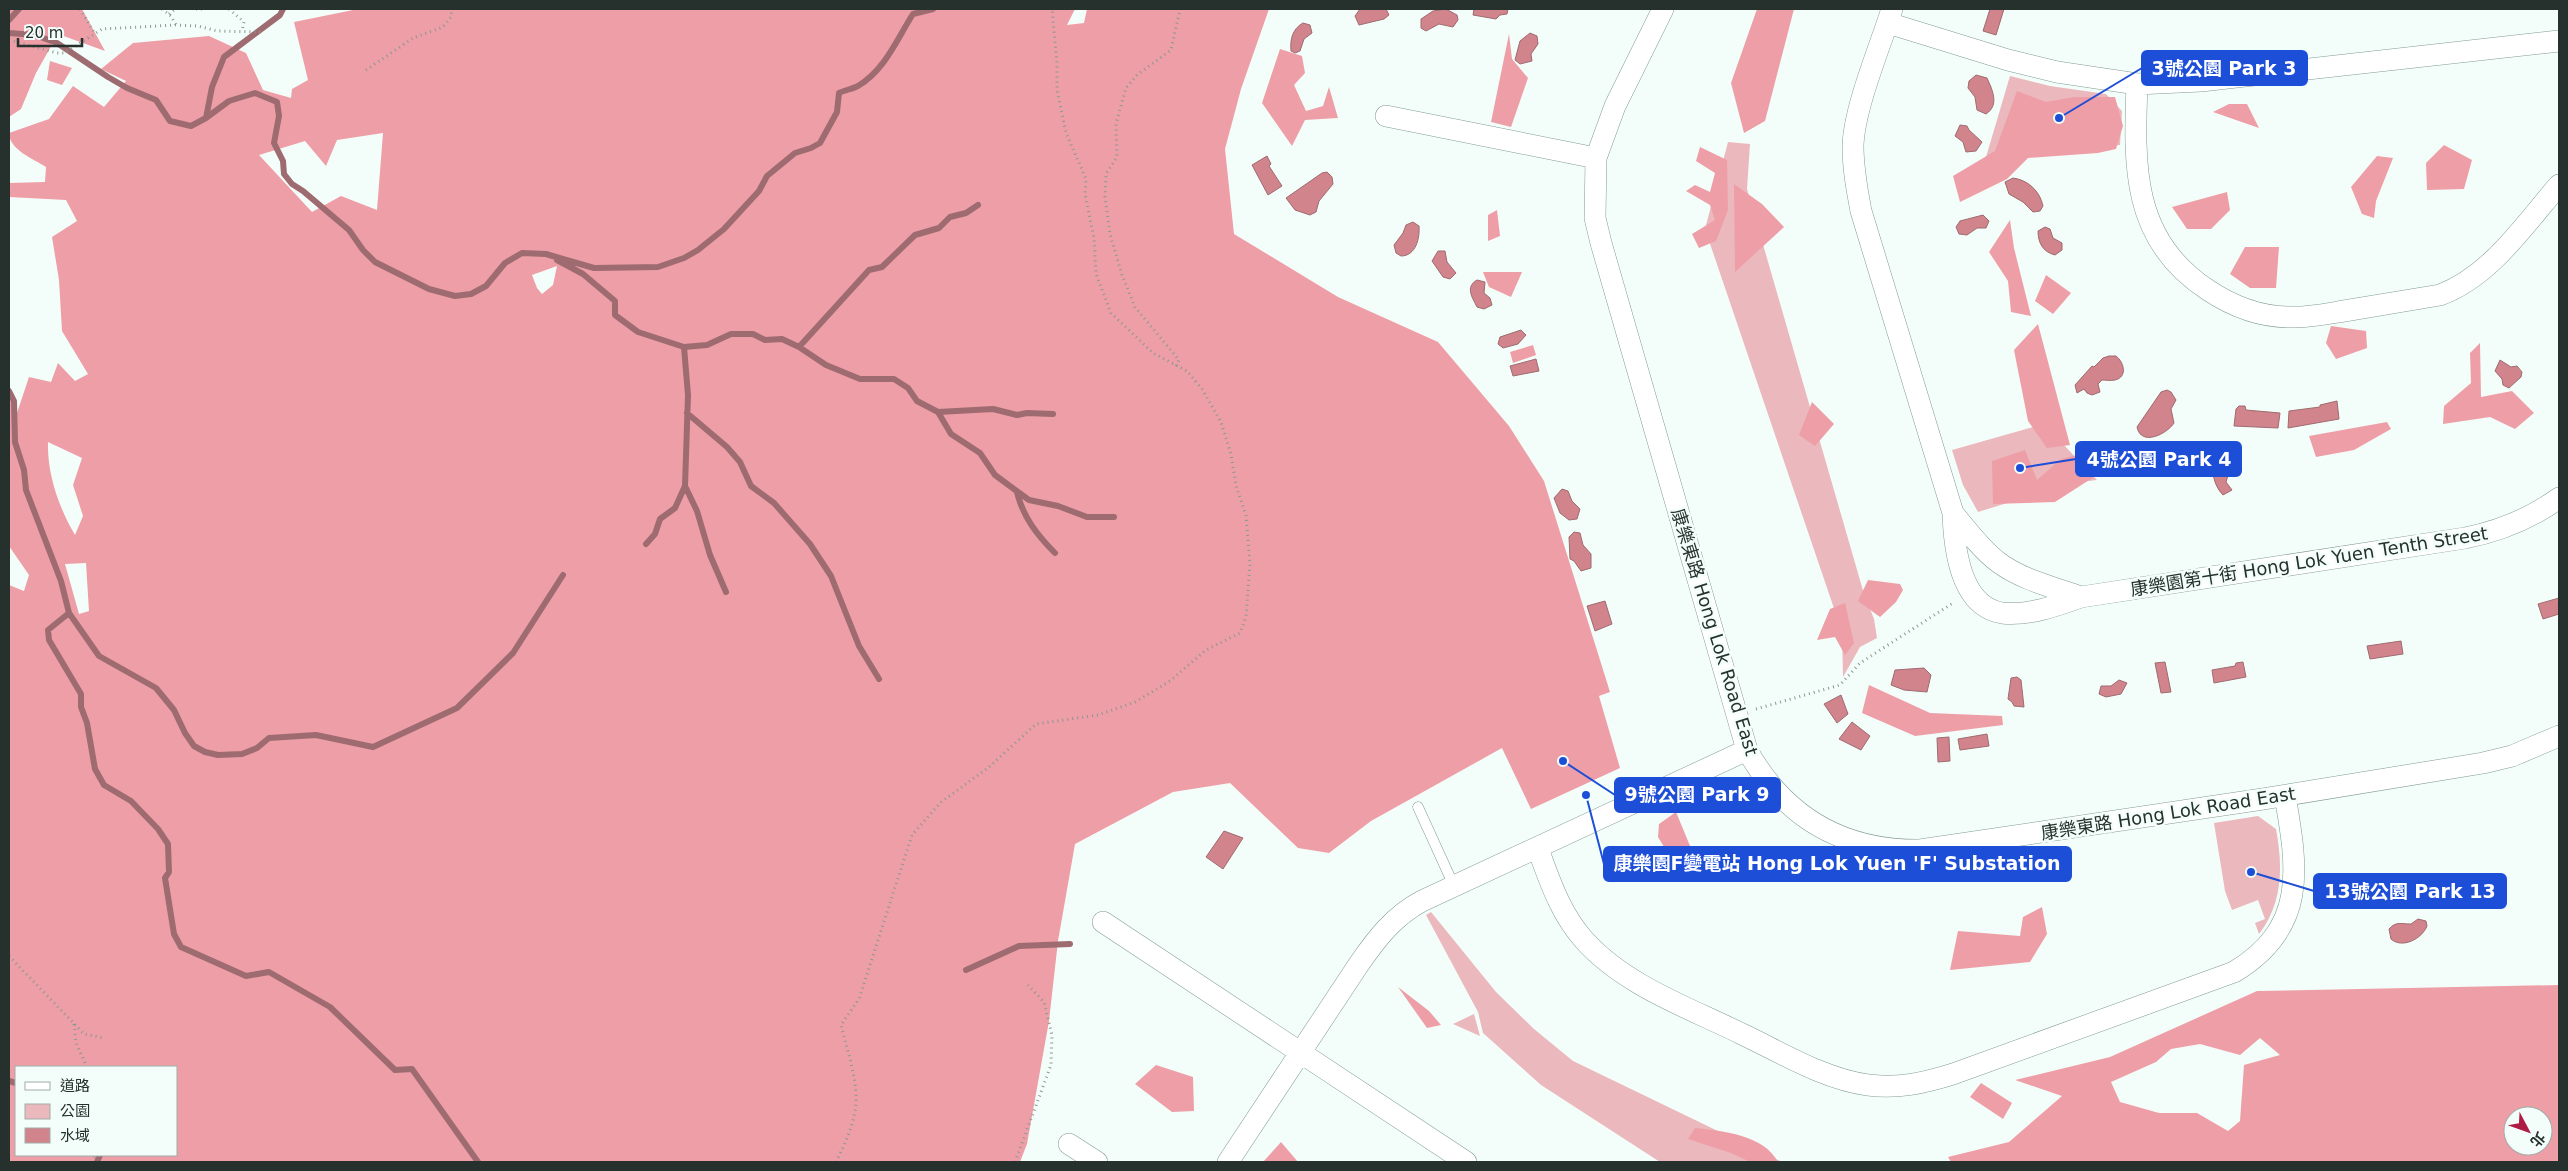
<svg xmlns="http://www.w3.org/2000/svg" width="2568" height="1171" viewBox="0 0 2568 1171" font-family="'DejaVu Sans','Noto Sans TC',sans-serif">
<rect width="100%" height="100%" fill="#f3fefa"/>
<path fill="#ebb8bd" d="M2010,76l40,10 56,8 16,17 -2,34 -134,12z
M1728,142l22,2 -3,45 117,405 10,25 3,19 -17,9 -17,30 -1,-45 -137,-403z
M2044,424l53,56 -25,3 -94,29 -15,-27 -11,-35z
M2258,816l18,13c7,37 7,74 -17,105l-4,-11 10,-4 -7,-19 -26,10 -7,-19 -11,-68z
M1431,912l65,80 38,37 39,32 209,101h-122l-119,-77 -58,-52 -5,-21 -52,-97z
M1474,1014l6,22 -27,-12z"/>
<path fill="#ee9ea6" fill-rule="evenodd" d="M9,9h73l23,42 -47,-17 -22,39 -15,36 -12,8z
M358,9h717l-8,16 17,-2 3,-14h182l-28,80 -16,60 9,85 104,63 100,45 71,84 35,55 66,211 -11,4 21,72 -89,41 -29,-61 -131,73 -42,32 -31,-5 -68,-65 -57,9 -98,52 -17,97 -9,80 -22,123 -7,18h-1011v-577l15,6 5,-16 -20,-29v-153l8,20 12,-36 22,5 7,-19 17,18 13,-7 -26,-43 -3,-51 -7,-43 25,-16 -11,-21 -57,-3v-14l36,-1 1,-15c-12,-8 -37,-17 -37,-34l40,-14 24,-33 31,21 22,-26 -25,-12 32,-26 76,-7 37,17 17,37 28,8 1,-9 16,-9 -14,-58zM383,133l-6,77 -36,-14 -29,16 -53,-57 46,-14 21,25 11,-26zM557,266l-4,19 -11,9 -5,-6 -5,-13zM48,442l34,16 -9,27 10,31 -8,19c-16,-27 -28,-61 -27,-93zM86,563l3,48 -10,3 -14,-50zM16,1067h160v88h-160z
M1757,9h37l-29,112 -21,12 -13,-50z
M1509,34l3,25 16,19 -17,49 -20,-5z
M1280,49l22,7 3,17 -11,12 12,26 17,-5 6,-19 9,31 -33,2 -13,26 -30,-43z
M50,61l22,7 -10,17 -15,-5z
M2017,91l29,11 28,-5h41l8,29 -7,23 -18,4 -70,5 -21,21 -47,23 -7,-26 42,-25z
M2229,104h18l12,24 -46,-16z
M2444,145l28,15 -8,29 -37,1 -1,-27z
M1700,147l27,13 1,50 -12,31 -17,7 -7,-14 23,-14 -5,-15 -24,-14 9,-6 15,7 5,-19 -19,-12z
M2377,156l16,2 -17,43 -2,17 -12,-4 -11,-27z
M1734,184l28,20 22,23 -49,45z
M2227,192l3,18 -19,19h-24l-15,-22z
M1497,210l3,26 -12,5v-26z
M2010,220l4,28 17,68 -20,-4 -3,-31 -19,-29z
M2245,247h34l-3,41h-26l-20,-14z
M1483,272h39l-11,25 -22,-10z
M2046,275l25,18 -18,21 -18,-13z
M2038,324l32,121 -23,3 -19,-27 -14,-71z
M2331,326l35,5 1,17 -31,11 -10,-16z
M2480,343l1,54 31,-6 22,22 -19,16 -25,-12 -47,7 1,-18 27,-23 -1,-30z
M1533,345l3,10 -23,8 -3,-11z
M1812,402l22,22 -19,22 -16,-11z
M2387,422l4,7 -37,21 -38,7 -7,-21z
M2025,450l12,30 24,-21 36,-9 3,23 -45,29 -62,2 -1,-43z
M1868,580l32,4 3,6 -7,12 -16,15 -22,-16z
M1845,603l9,40 -9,12 -10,-18 -18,3 13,-31z
M1869,685l61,28 72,3 1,9 -88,11 -53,-23z
M1676,812l19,46 -20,7 -17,-28 1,-13z
M2042,907l5,27 -17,28 -80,8 8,-39 62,5 3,-19z
M2559,985v177h-608l-3,-5 61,-15 53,-46 -47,-16 95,-23 147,-66zM2260,1038l20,17 -36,10 -4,56 -12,10 -31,-18h-38l-39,-11 -9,-20 45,-20 15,-13 29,-5 40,11zM2513,1116h30v30h-30z
M1398,987l31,24 12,14 -14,3z
M1156,1065l37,12 1,34 -22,1 -37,-28z
M1981,1083l31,20 -9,16 -33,-22z
M1695,1128c28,3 69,7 83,34h-28l-19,-9 -43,-14z
M1281,1142l17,20h-35z"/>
<path fill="#d1848c" stroke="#9e6b70" d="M1360,9h26l3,6 -5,4 -25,6 -4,-9z
M1446,9l11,6 1,5 -5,7 -14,-3 -13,7 -5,-3v-9l12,-8z
M1474,9h34l-1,5 -7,1 -4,4 -23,-4z
M1990,9h14l-8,26 -13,-4z
M1303,23l7,2 2,8 -8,6 -4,12 -5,2 -4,-2c-1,-11 1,-22 12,-28z
M1530,33l7,3 1,8 -7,10 1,7 -12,3 -5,-4 5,-19z
M1976,75l11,3c5,11 13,27 -1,36l-9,-4 -2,-13 -7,-9 1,-7z
M1960,125l7,1 2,4 13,12 -6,9 -10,1 -3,-10 -8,-6z
M1267,156l4,8 -2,2 13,20 -14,9 -16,-30z
M1327,172l5,5 1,7 -14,17 -3,11 -6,3 -15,-5 -9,-12 36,-25z
M2013,178c15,2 27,13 30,28l-3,5 -7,1 -10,-10 -14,-8 -4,-12z
M1983,215l6,6 -3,7h-9l-10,7 -8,-1 -3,-7 4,-6z
M1413,222l6,4c1,12 -3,30 -18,30l-5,-3 -2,-8 9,-12 3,-8z
M2045,227l5,2 3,9 9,5v7l-7,5c-12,-3 -17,-12 -17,-24z
M1438,251h7l2,11 9,11 -6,6 -7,-2 -11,-16z
M1477,280l8,2 -1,11 6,5 2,7 -8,4 -7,-2c-5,-10 -12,-20 0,-27z
M1521,330l5,5 -8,9 -15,4 -5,-4 2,-7z
M2109,356h7c8,6 12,21 -1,24 -4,1 -10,0 -13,0l-4,4 2,8 -8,3 -5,-2 -3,-4 -7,4 -2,-8 17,-19 2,1 9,-9z
M1536,359l3,12 -26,5 -3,-10z
M2500,360l11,7 6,-1 5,6 -1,5 -12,11 -6,-3 -1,-6 -7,-8z
M2167,390l4,2 5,8 -5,9 3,14c-7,11 -33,24 -37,4l24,-35z
M2337,401l2,18 -51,9 1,-17 31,-4v-2z
M2239,406h6l1,4 34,3 -2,15 -44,-2 2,-17z
M2221,461l7,3 2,5 -4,13 6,8 -9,5c-7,-7 -12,-20 -9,-30z
M1562,489l6,2 4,10 8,8 -3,10 -8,1 -9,-7 -6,-15z
M1574,532l6,1 3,12 8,9v14l-10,3 -7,-10 -4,-2 -1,-22z
M2559,598v16l-16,5 -5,-15z
M1605,601l7,23 -17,7 -8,-25z
M2401,641l2,13 -33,5 -3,-13z
M2165,662l6,30 -10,1 -6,-30z
M2243,662l3,15 -32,6 -2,-13 23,-4 1,-3z
M1924,668l7,7 -4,17 -23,-2 -13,-5 4,-15z
M2017,677l4,3 3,27 -10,-1 -2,-4 -4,-3 3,-21z
M2119,680l8,3 -6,11 -15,3 -7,-3 2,-8h10z
M1841,695l7,19 -11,9 -13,-19z
M1852,722l18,14 -9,14 -22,-11z
M1987,734l2,12 -29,4 -2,-11z
M1949,737l1,24 -12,1 -1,-24z
M1224,831l19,7 -20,31 -17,-12z
M2418,919l8,2 1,5c-5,13 -25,23 -36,13l-2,-10c7,-8 12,-5 22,-5z"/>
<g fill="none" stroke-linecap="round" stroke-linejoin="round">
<path stroke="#9e6b70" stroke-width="6" d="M9,20l10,-11
M9,33l26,2 22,8 51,34 19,11 29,12 14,21 21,5 15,-8 6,-31 12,-30 56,-42 3,-6
M206,118l23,-17 26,-8 22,9 2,14 -5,27 9,18 1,13 8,10 11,7 46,39 14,20 12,12 54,27 26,7 16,-2 15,-8 19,-23 17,-10 24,1 48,14 64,-1 26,-9 14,-8 26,-21 35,-38 8,-15 28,-23 16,-5 9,-5 17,-31 2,-19c6,-3 13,-4 19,-7 27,-16 39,-47 55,-72l20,-5
M557,260l26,14 32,27v14l23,17 46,15 23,-2 24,-11h22l12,6 17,-1 17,8 27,18 34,14h34l14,9 9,13 21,11 13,22 29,19 15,22 34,25 29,6 29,11h27
M684,347l4,48 -3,91 12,25 13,44 16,37
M799,347l70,-77 13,-3 33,-32 24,-7 11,-11 16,-4 12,-8
M9,391l5,10 1,41 9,28 2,20 35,91 8,32 -21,17 1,10 32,54v13l6,16 8,46 9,16 27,16 27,28 10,15 1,28 -4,6 9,56 7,13 65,29 23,-4 61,35 65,63 17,-1 66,93
M938,412l55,-3 24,6 10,-2 26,1
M687,413l40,34 13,15 11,24 23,17 36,41 21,32 28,70 20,33
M1017,492c6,25 20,43 38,61
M646,544l9,-10 5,-15 15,-11 10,-22
M69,613l30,43 57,32 18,22 11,23 9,13 11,6 13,3 24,-1 15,-6 12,-10 47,-3 57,12 84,-39 56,-55 50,-78
M966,970l53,-24 51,-2
M9,1081l7,2
M97,1162l3,-7"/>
<defs>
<path id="lane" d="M1418,807l36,79"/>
<path id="street" d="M1663,9l-48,97 -19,52 -1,60 6,25 146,507c38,68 96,101 173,100l343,-51 220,-36 29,-7 47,-20
M1892,9c-12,38 -38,99 -39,137 0,23 4,44 8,65l92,302c1,34 7,93 49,100 26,3 54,-7 79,-16l384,-59c36,-7 65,-19 94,-40
M1888,23l120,37 49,12 80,12 64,-3 358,-40
M2137,84c-3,81 -6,156 71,206 24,16 52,27 82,27 20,1 40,-4 60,-7 30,-5 60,-10 90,-15 51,-19 84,-70 119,-110
M1386,116l210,42
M1953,513c14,17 28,36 45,49 24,18 55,25 83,35
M1538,849c12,32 22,64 46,91 40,45 105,68 158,94 40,19 82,45 126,51 30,4 56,-2 85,-11l281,-102c73,-44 64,-102 51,-176
M1103,922l363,240
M1069,1144l28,18
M1228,1162l131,-198c18,-26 35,-48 63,-63l325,-151"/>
</defs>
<use href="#lane" stroke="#829c93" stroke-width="11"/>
<use href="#street" stroke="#829c93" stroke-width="22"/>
<path stroke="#8c9793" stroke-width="3" stroke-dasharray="1 4" stroke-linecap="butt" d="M80,9l15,25
M162,9l9,7 5,9
M196,9h10
M229,9l15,13 -2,9
M169,14l6,-5
M9,40l48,13h8l37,-24 74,-4 22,1 19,5 45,1
M366,70l47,-32 30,-11 8,-10 1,-8
M1176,366l3,-6 -44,-53 -13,-32 -12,-41 -5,-37 1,-23 11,-17 -1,-33 10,-36 11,-13 34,-25 9,-41
M1756,709l84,-24 20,-22 93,-60
M9,956l75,78 20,4
M74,1024l2,19 11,24
M92,1162l3,-7
M836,1162c8,-16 16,-33 19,-51 5,-25 -8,-61 -14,-86l18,-26 53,-164 28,-32 49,-36 47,-43 62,-9 37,-13 35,-21 36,-31 34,-17 6,-16 4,-53 -4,-49 -10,-29 -5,-32 -10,-32 -19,-33 -15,-18 -34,-18 -42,-40 -15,-39 -2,-36 -9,-44 1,-15 -20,-46 -9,-43v-27l-5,-54
M1015,1162l36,-97 1,-30 -8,-33 -16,-17"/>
<use href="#lane" stroke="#fff" stroke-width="10"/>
<use href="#street" stroke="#fff" stroke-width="21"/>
</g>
<g text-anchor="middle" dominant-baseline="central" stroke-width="5" stroke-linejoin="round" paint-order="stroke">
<g font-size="18" fill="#26312d" stroke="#f3fefa">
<text transform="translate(2309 561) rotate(-9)">康樂園第十街 Hong Lok Yuen Tenth Street</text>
<text transform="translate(1715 632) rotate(73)">康樂東路 Hong Lok Road East</text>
<text transform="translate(2168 813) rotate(-9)">康樂東路 Hong Lok Road East</text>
</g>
</g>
<path fill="none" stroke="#1d4ed8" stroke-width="2" d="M2059 118L2142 68M2020 468L2076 459M1563 761L1615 795M1586 795L1604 864M2251 872L2314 891"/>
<g fill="#1d4ed8" stroke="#f3fefa" stroke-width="2">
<circle cx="2059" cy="118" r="5"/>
<circle cx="2020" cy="468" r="5"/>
<circle cx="1563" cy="761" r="5"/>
<circle cx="1586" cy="795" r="5"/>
<circle cx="2251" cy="872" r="5"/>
</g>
<g fill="#1d4ed8" stroke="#1d4ed8" stroke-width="2">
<rect x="2142" y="51" width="165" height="34" rx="5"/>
<rect x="2076" y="442" width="165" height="34" rx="5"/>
<rect x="1615" y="778" width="165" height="34" rx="5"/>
<rect x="1604" y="847" width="467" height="34" rx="5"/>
<rect x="2314" y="874" width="192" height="34" rx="5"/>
</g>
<g font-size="19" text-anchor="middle" font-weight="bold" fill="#fff">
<text x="2224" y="75">3號公園 Park 3</text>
<text x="2159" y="466">4號公園 Park 4</text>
<text x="1697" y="801">9號公園 Park 9</text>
<text x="1837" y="870">康樂園F變電站 Hong Lok Yuen 'F' Substation</text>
<text x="2410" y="898">13號公園 Park 13</text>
</g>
<rect width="2568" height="1171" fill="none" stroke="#26312d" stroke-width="20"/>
<rect x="15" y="1066" width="162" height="90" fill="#f3fefa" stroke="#a1aca8"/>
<rect x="25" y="1082" width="25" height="8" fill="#ffffff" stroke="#a1aca8"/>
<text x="60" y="1091" font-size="15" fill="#26312d">道路</text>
<rect x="25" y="1104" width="25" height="15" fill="#ebb8bd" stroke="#a1aca8"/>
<text x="60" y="1116" font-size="15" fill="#26312d">公園</text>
<rect x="25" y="1128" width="25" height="15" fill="#d1848c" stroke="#a1aca8"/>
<text x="60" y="1141" font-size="15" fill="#26312d">水域</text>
<g transform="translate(2528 1131) rotate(131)"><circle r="24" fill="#f3fefa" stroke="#a1aca8"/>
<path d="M0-4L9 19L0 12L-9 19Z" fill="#af1c44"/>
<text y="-8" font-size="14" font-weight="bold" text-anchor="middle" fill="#26312d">北</text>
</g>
<path d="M18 38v8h64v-8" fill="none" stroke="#26312d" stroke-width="2.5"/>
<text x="25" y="38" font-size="15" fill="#26312d" stroke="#f3fefa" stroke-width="4" paint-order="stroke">20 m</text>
</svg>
